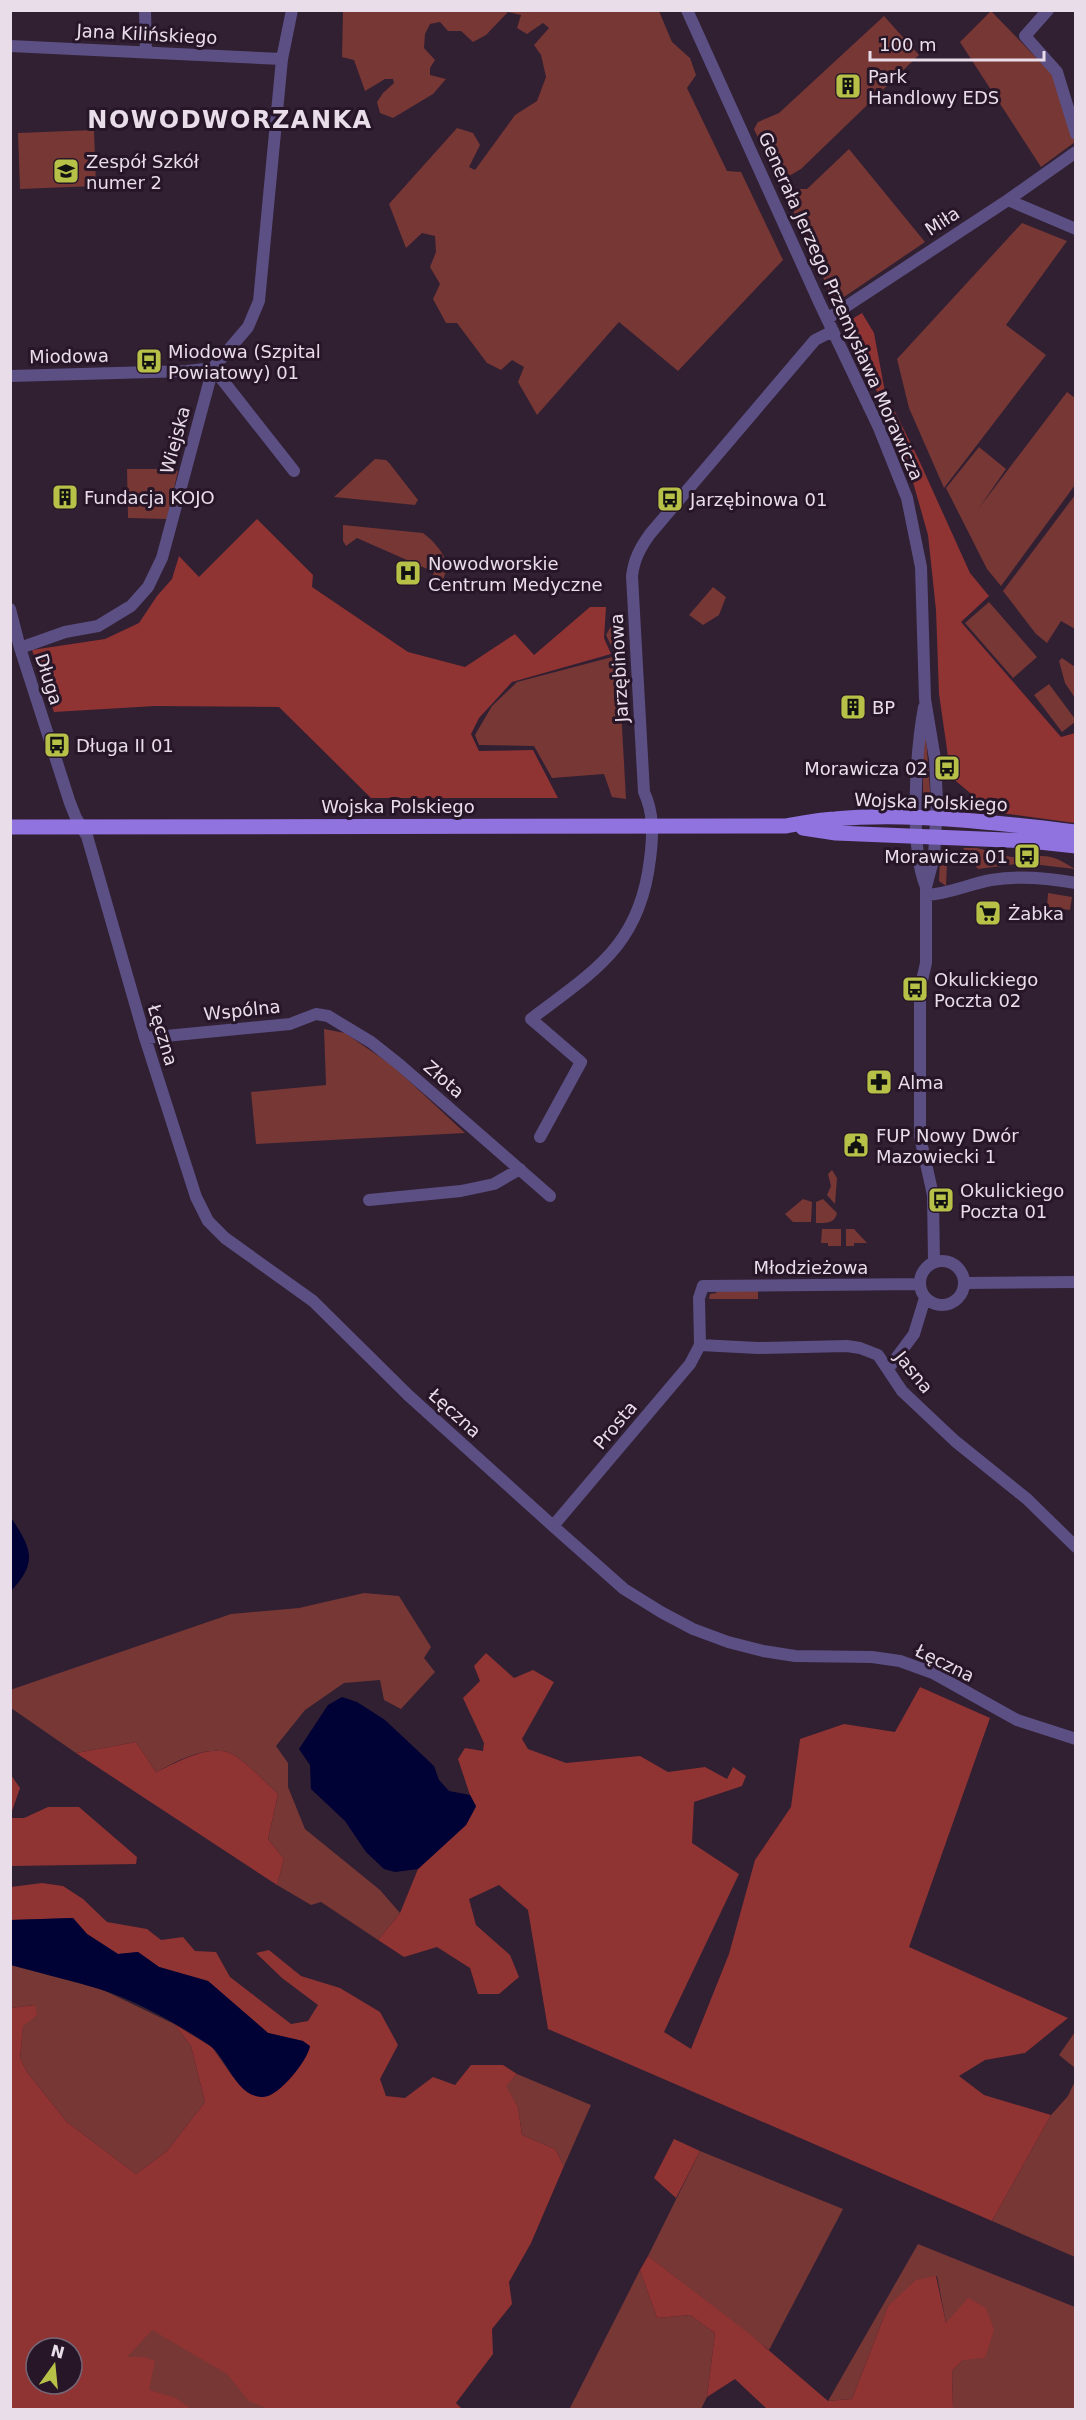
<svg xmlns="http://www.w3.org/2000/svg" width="1086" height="2420" viewBox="0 0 1086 2420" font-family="'DejaVu Sans',sans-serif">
<rect width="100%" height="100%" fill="#311f32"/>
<path fill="#763735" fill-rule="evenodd" d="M343,11h316l13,31 18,16 6,17 -9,13 40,83 14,1 42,88 -105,111 -59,-49 -82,93 -19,-33 6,-15 -12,-7 -11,10 -14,-7 -30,-40h-11l-13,-24 7,-15 -10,-17 6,-15 -1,-16 -13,-3 -16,15 -17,-44 68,-76 16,5 7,12 -11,22 6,3 40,-55 22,-14 9,-24 -5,-22 -7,-10 15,-17 -6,-5 -16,11 -10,-6 4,-13 -13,-3 -22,23 -13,7 -12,-11h-13l-8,-9 -10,2 -5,10 -1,14 11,12 -5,8v7l16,4 -13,15 -40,24 -13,-5 -3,-11 6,-9 11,-10 -1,-4h-8l-20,12 -11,-31 -12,-3z
M991,11l62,64 9,-6 13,44v29l-34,25 -81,-125z
M884,16l35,39 -118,114 -12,7 -2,-4 -8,4 -4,-2 -21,-45 4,-7 21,-9z
M94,130l2,56 -76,3 -2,-56z
M849,149l76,93 -81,55 -6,2 -7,-4 -37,-82 3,-24h10z
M1022,223l45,18 -61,84 40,30 -102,133 -35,-80 -12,-49z
M1067,392l8,6v87l-74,101 -14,-17 -41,-81 33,-41 27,22 -27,39z
M375,459l11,1 4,4 28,36 -3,5 -81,-8z
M127,469h43l8,2 -11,48 -39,-1z
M1075,495v134l-14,-8 -14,22 -11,-9 -33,-43z
M343,525l80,8c12,9 19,18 25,32l-5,15 -12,2 3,-10 -77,-34 -11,8 -3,-5z
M713,587l13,10 -7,18 -16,10 -14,-10z
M989,602l48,55 -24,21 -48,-55z
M616,617l10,182 -14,-2 -8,-23 -52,4 -18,-32 -55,-1 -4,-10 17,-29 25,-24 99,-26 -10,-21z
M1062,658l13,9v31l-10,-15 -6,-22z
M1049,684l26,35v3l-13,10 -28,-37z
M926,736l4,54v8h-7v-61z
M963,848h14l34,9 26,1 1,-2c16,-1 24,5 37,13l-52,-6 -45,6z
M943,860l4,4 -1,22 -7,-5 1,-20z
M1048,893l24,4 -2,13 -23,-3z
M324,1029l21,4 48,33 72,67 -209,11 -5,-52 75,-7z
M832,1170l5,8 -2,26 -8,-9 4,-9 -3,-12z
M803,1199l9,3 -1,20h-18l-8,-8z
M823,1199l14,14c-2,11 -12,10 -21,10v-21z
M822,1229h19v17h-13v-3h-7z
M846,1229h8l13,14h-13v3h-8z
M718,1289h40v10h-49l1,-5 6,-1z
M364,1593l35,3 32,51 -7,11 11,14 -34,37 -17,-9 -4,-20 -36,3 -39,27 -29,36 12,17v24l17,42 75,61 20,23 -22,27 -57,-38 -10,3 -34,-20 7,-26 -16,-20 10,-45c-11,-10 -38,-39 -51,-42 -24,-6 -51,10 -71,20l-20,-30 -60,11 -65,-45 -1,-18 221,-76 68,-6z
M10,1965l91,24 73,35 17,22 14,56 -38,49 -31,23 -69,-52 -40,-50 -7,-14 3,-33 11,-20 -23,3z
M1075,2032v36l-16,-13z
M517,2074l74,31 -27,61 -9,-17 -33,-14 -4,-28 -13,-21z
M1075,2081v176l-83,-36 59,-106 17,-19z
M700,2151l143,58 -74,141 -121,-94z
M10,2204l350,205h-349zM36,2348h36v36h-36z
M918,2244l157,63v102h-122l-1,-38 11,-11 -17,-37 -9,-47 -49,30 -36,93 -24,2z
M640,2270l17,48 33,-3 25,18 -8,64 -6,12 -132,1z"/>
<path fill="#903333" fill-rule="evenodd" d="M862,313l12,20 11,59 33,66 52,115 19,23 -28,26 100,115 14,-4v90l-82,-11 -42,-35 -12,-83 -3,-84 -8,-75 -21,-74 -60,-139z
M257,519l56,56 -1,12 96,65 57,15 50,-33 19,21 56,-48h16l-2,31 7,16 -99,28 -33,36 -8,16 8,17 54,-1 25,48h-187l-92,-91 -124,-1 -101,6 -22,-62 73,-11 34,-16 18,-27 15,-17 7,-23 20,21z
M486,1653l28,25 19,-8 21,12 -32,57 6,10 38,14 74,-7 28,16 37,-5 22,12 6,-12 13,9 -4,10 -48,16 -2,41 47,31 -75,158 27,17 38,-95 26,-94 36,-53 9,-68 44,-15 51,8 25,-45 70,31 -81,229 159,71 -43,35 -40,7 -26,16 25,19 67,20 -59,106 -444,-192 -20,-119 -29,-25 -30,14 7,26 34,30 9,22 -20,17h-21l-8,-26 -33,-21 -33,10 -26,-17 22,-27 18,-44 48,-44 10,-18 -6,-12 -12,-36 7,-11 18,3 1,-8 -21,-45 17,-17 -6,-15z
M136,1742l20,30c20,-9 48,-26 71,-20 13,3 40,32 51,42l-10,45 16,20 -7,26 -201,-132z
M11,1775l9,13 -9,26z
M48,1807h31l58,50 -1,7 -124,2 -1,12v-60h13z
M42,1883l21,3 20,13 24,23 40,7 14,11 22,-3 12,14 21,1 14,25 61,47 17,-3 10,-16 -36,-27 -26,-25 13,-3 32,26 39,12 40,24 18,33 -18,34 6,17 19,2 28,-21 22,8 16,-20h32l14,9 -11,12 12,21 4,28 33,14 9,17 -33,77 -22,39 3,22 -20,25 1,25 -37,49 6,6h-194l-19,-8 -22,-27 -75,-44 -25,27h18l10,4 -6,29 27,8 15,11h-180l-1,-401 25,-3 2,10 -14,11 -3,32 7,14 40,50 69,52 31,-23 38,-49 -14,-56 -17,-22 38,23 21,30 70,-36 -35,-8 -60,-52 -49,-14 -21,-15 -20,2 -31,-20 -14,-16 -62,2v-33zM36,2348h36v36h-36z
M674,2139l26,12 -24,47 -22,-20z
M648,2256l103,79 77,66 24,-2 36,-93 28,-26 20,-4 10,47 22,-25 18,10 8,22 -9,28 -22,2 -11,11 1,38h-186l-32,-30 -28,18 8,-64 -25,-18 -33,3 -17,-48z"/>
<path fill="#000135" d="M10,1516c21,32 29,45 1,75z
M342,1697l15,5 28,18 49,46 5,14 10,11 21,4 6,11 -10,19 -48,44 -23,3 -11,-3 -18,-17 -21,-31 -34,-32 -1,-24 -11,-16 29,-44z
M73,1918l14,16 31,20 20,-2 21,15 49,14 60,52 35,8 7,5c-2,14 -31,51 -47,51 -28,0 -35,-39 -54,-52 -31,-21 -74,-45 -110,-56 -29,-9 -59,-16 -88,-24v-45z"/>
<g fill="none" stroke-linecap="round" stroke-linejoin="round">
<path stroke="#5b4f83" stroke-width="12" d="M145,10l1,42
M687,10l133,294 59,124 28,70 14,69 4,132 10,60 2,43 -3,55 -8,30v76l-6,26v148l13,58 1,67
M1048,10l-23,26 32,36 19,62
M10,46l272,13
M1008,200l68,29
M827,319l181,-119 68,-48
M213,368l81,103
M10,376l177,-5 26,-3
M10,609l10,39 50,155 6,15 11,18 58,202 51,159 12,24 17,17 88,63 95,94 145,131 71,63 37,23 32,17 35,13 35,9 32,5 77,1 28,4 33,12 84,47 59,19
M20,648l45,-16 33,-6 33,-20 17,-19 14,-29 51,-190 35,-41 11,-26 23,-242 10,-49
M924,707c-8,44 -15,140 2,180
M926,895c23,-1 43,-11 65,-15 28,-5 56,-2 85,3
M145,1038l145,-14 26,-10 12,2 43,26 29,23 150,131
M540,1137l41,-75 -50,-43c63,-48 109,-73 119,-160 3,-23 4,-46 -6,-67l-12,-216c2,-17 8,-28 18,-42l165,-194 18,-9
M369,1200l92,-9 33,-7 26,-15
M920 1283a22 22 0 1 1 44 0a22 22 0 1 1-44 0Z
M965,1283l111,-1
M700,1345l58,3 89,-2 13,2 18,7 24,36 53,50 72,58 49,48
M700,1345l-1,-47 4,-12 217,-2
M888,1369l26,-35 11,-36
M553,1526l137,-162 10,-19"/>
<path stroke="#9073df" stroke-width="15" d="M10,827l775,-1c17,-3 33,-6 50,-7 75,-7 166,4 241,13
M803,828l33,5 194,8 46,5"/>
</g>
<defs>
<symbol id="building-square" viewBox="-11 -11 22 22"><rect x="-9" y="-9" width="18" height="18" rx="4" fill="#b7c148" stroke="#271628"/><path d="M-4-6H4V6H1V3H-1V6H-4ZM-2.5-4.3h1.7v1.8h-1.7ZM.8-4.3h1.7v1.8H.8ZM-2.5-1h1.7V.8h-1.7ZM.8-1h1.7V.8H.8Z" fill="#111"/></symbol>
<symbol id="school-square" viewBox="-11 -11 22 22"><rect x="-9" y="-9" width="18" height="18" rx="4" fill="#b7c148" stroke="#271628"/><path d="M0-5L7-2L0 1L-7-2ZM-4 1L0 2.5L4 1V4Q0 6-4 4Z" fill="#111"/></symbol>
<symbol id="bus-square" viewBox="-11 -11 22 22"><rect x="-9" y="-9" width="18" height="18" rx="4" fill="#b7c148" stroke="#271628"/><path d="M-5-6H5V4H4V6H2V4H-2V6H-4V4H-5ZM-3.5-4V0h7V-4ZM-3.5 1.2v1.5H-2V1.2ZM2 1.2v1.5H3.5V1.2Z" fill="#111"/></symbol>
<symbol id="hospital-square" viewBox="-11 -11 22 22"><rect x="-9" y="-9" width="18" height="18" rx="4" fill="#b7c148" stroke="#271628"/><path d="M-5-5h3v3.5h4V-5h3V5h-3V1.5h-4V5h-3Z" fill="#111"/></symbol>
<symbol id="supermarket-square" viewBox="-11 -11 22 22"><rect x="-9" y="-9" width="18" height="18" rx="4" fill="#b7c148" stroke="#271628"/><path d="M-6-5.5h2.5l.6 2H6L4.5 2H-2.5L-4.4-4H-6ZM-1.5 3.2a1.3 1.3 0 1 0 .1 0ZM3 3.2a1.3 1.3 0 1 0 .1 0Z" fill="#111"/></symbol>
<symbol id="pharmacy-square" viewBox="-11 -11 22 22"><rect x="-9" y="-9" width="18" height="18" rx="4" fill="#b7c148" stroke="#271628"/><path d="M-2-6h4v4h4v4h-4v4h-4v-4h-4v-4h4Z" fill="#111"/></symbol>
<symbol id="civic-square" viewBox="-11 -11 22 22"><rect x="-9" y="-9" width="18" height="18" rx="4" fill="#b7c148" stroke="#271628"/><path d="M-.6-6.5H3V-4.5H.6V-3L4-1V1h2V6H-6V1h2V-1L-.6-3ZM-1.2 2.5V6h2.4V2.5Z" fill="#111"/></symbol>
</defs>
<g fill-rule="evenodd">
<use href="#building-square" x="833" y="71" width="30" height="30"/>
<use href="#school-square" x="51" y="156" width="30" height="30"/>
<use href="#bus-square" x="134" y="346" width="30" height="30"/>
<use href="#building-square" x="50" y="482" width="30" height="30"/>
<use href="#bus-square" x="655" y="484" width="30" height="30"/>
<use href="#hospital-square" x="393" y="558" width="30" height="30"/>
<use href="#building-square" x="838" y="692" width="30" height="30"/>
<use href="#bus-square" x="42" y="730" width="30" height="30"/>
<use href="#bus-square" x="932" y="753" width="30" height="30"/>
<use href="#bus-square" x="1012" y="841" width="30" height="30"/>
<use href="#supermarket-square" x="973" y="898" width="30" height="30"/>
<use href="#bus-square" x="900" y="974" width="30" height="30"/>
<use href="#pharmacy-square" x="864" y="1067" width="30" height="30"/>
<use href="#civic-square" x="841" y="1130" width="30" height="30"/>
<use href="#bus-square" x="926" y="1185" width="30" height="30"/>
</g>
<g text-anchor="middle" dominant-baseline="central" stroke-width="6" stroke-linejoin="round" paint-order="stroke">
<g font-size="18" fill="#e9ddea" stroke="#271628">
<text transform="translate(147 34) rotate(3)">Jana Kilińskiego</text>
<text transform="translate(942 221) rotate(-33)">Miła</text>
<text transform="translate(841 306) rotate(66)">Generała Jerzego Przemysława Morawicza</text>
<text transform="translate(69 356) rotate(-1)">Miodowa</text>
<text transform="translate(175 440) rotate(-75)">Wiejska</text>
<text transform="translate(619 668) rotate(-93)">Jarzębinowa</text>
<text transform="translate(49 679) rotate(72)">Długa</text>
<text transform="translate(931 802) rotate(2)">Wojska Polskiego</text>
<text x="398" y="806">Wojska Polskiego</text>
<text transform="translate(242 1010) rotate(-6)">Wspólna</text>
<text transform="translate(163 1035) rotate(73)">Łęczna</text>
<text transform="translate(444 1079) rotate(41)">Złota</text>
<text x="811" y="1267">Młodzieżowa</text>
<text transform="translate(914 1372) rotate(51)">Jasna</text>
<text transform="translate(455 1413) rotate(42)">Łęczna</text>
<text transform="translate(615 1425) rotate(-50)">Prosta</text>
<text transform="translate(945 1663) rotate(26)">Łęczna</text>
</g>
<g font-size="18" fill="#e9ddea" stroke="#271628" text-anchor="start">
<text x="868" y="76">Park<tspan x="868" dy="21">Handlowy EDS</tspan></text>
<text x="86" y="161">Zespół Szkół<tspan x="86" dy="21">numer 2</tspan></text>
<text x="168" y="351">Miodowa (Szpital<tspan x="168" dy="21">Powiatowy) 01</tspan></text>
<text x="84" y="497">Fundacja KOJO</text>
<text x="690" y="499">Jarzębinowa 01</text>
<text x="428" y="563">Nowodworskie<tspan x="428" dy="21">Centrum Medyczne</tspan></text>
<text x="872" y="707">BP</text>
<text x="76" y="745">Długa II 01</text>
<text x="928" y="768" text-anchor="end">Morawicza 02</text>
<text x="1008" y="856" text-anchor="end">Morawicza 01</text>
<text x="1008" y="913">Żabka</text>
<text x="934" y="979">Okulickiego<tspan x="934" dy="21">Poczta 02</tspan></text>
<text x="898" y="1082">Alma</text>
<text x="876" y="1135">FUP Nowy Dwór<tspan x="876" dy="21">Mazowiecki 1</tspan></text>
<text x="960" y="1190">Okulickiego<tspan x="960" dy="21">Poczta 01</tspan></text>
</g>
<g font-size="24" font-weight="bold" letter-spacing="1.5" fill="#e9ddea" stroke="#271628">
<text x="230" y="120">NOWODWORZANKA</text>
</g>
</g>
<rect width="1086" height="2420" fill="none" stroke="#e9ddea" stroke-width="24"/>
<g transform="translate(54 2366) rotate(15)"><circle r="28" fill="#271628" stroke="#756676" stroke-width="1.5"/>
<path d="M0-4.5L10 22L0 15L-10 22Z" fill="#b7c148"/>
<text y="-9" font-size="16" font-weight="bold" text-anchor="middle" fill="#e9ddea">N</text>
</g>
<path d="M870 51v9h174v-9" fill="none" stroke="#e9ddea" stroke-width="3"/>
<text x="879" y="51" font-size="18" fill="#e9ddea" stroke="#271628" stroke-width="4.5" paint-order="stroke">100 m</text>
</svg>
